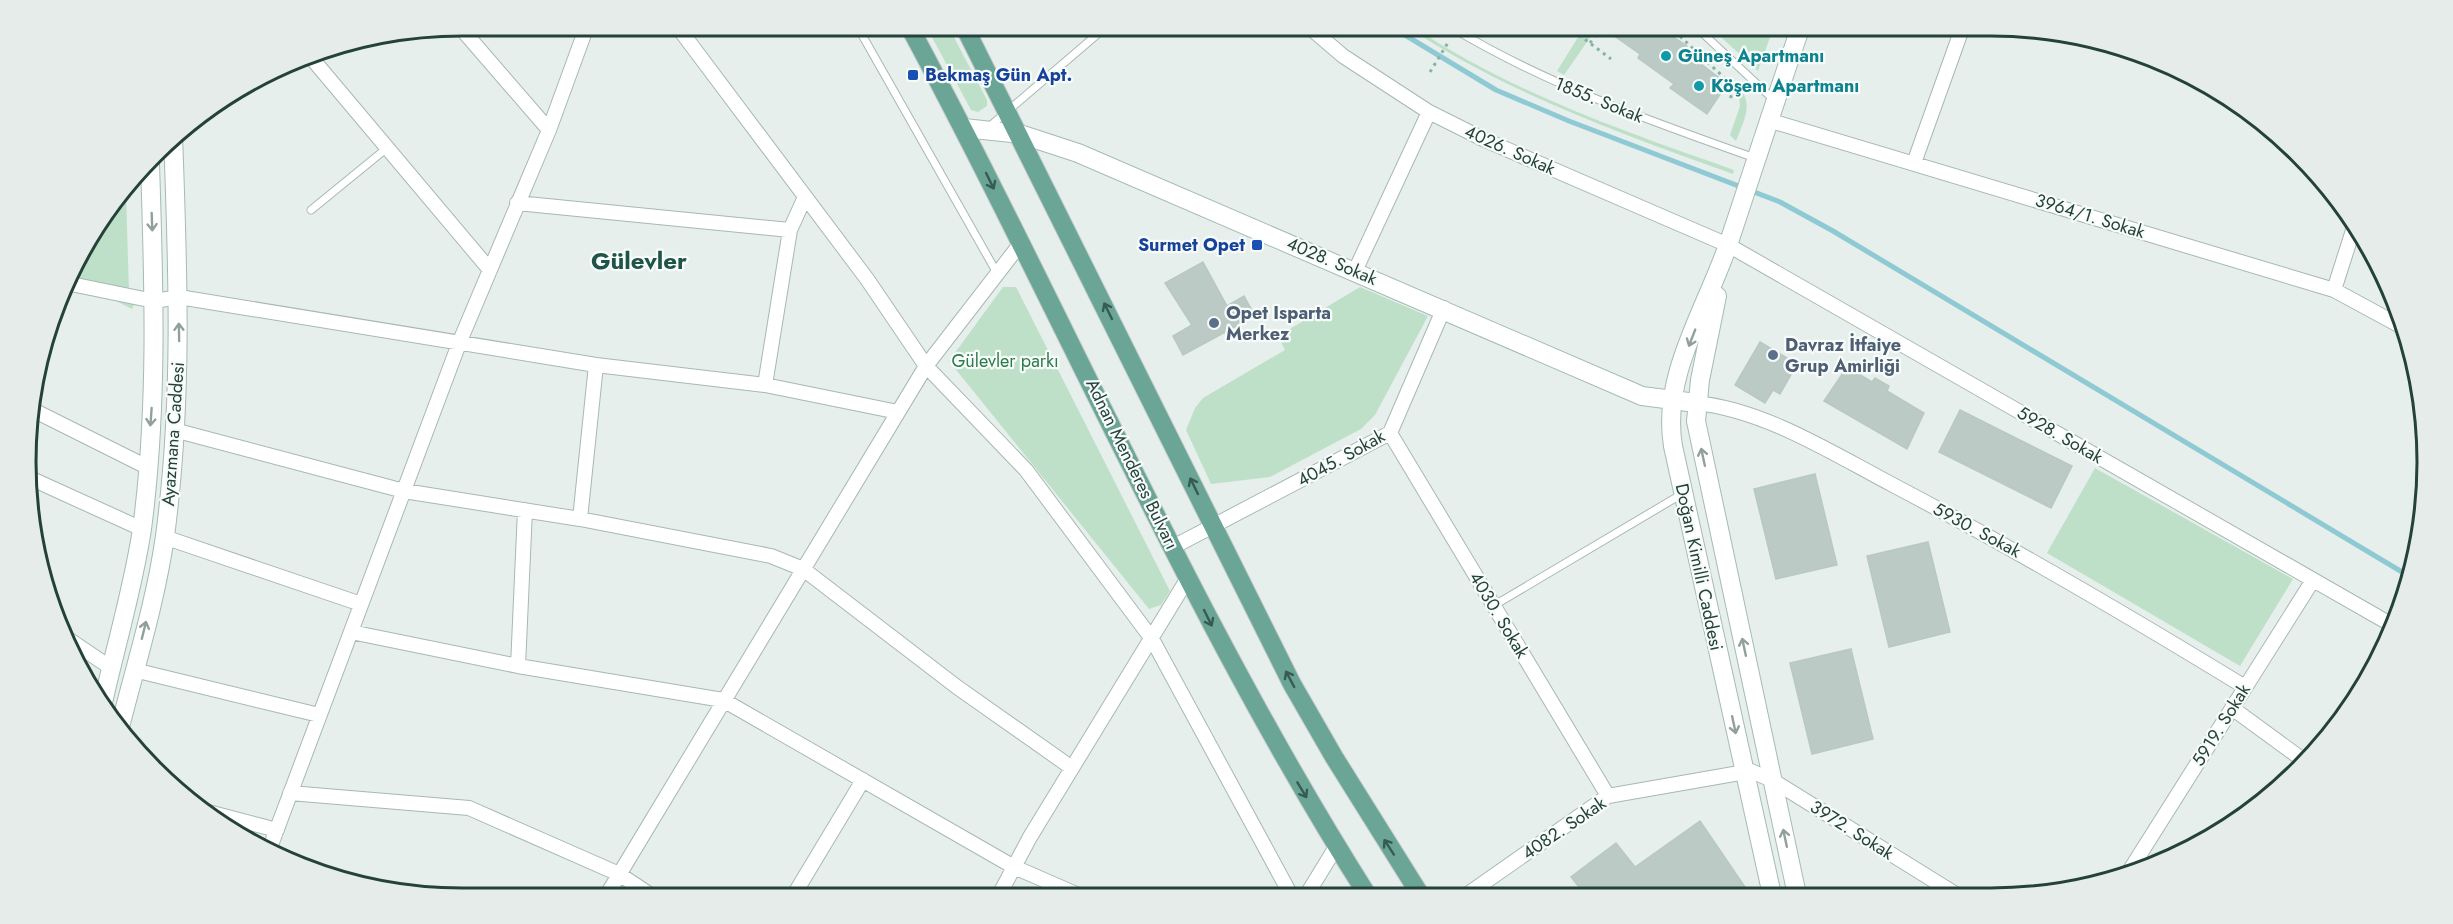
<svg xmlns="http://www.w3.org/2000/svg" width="2453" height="924" viewBox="0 0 2453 924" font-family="Jost,sans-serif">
<rect width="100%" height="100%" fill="#e6efeb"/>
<path fill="#bfe0c8" d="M926,26h22l39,74v6l-9,6 -7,-2z
M1406,26h6c98,66 211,105 322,144l-1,4c-113,-41 -227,-81 -327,-148z
M1585,26h13l-34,49 -7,-4z
M1709,26h65l-16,45z
M1738,87c17,16 5,35 -2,54l-6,-6 10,-29z
M126,193l3,99 6,11 -3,6 -63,-32 15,-33z
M1003,287h13l154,304 -9,14 -12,4 -200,-248z
M1360,287l68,29 -53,99 -14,14 -91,48 -59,7 -25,-54 9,-22 8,-10 82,-48 -7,-14z
M2095,468l198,111 -53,87 -193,-113z"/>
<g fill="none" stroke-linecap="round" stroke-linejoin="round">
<path stroke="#8ec9d4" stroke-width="5" d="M1390,26l106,64 73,31 211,81 53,29 579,347"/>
</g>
<path fill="#bbcac4" stroke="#b8c9c2" stroke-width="1.5" d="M1600,26h57l30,20 -1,2 8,6 -2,3 35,27 -20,30 -37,-26 4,-4 -36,-26 2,-4z
M1203,262l24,44 17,-10 11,20 -72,39 -10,-19 19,-11 -27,-42z
M1760,342l37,22 -17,30 -7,-4 -8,13 -30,-18z
M1847,367l25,15 3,-4 14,8 -2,5 37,22 -17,36 -83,-48z
M1960,410l112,56 -21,42 -112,-56z
M1815,474l22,91 -61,14 -22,-90z
M1928,542l22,90 -61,15 -22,-91z
M1851,649l22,90 -61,15 -22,-91z
M1700,821l45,66 -12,8 -147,1 -15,-19 45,-34 19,24z"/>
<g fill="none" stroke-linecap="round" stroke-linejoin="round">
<defs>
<path id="lane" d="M857,26l140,247
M1449,26c96,58 201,95 306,132
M1695,26l79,74
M989,127l118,-101
M311,210l76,-62
M1493,606l189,-112"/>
<path id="street" d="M459,26l90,104
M677,26l190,253 59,87 100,104 126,169 140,258
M1308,26l35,30 86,56 56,28 243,105 664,380
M309,55l181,215
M1768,120l566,170 72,39
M1914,163l49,-137
M805,197l-15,33 -25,155 133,27
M517,203l273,27
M1355,271l74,-159
M66,283l88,18 25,-4 417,68 169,20
M2334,290l21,-66
M1696,403c69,7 136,50 197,82 120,63 236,131 352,202
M29,408l118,59
M174,430l230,61 176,28 191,37 32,13 154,118 115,81
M1390,433l218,363
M32,479l110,50
M525,510l-7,156 205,34 291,167 69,30
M580,519l16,-154
M164,537l197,67
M1173,547l217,-114 54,-125
M351,632l167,34
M61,634l50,34
M134,670l185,45
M2232,708l71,52
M290,793l179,15 150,66 36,24
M197,809l80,21
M268,853l192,-512 89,-211 38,-104
M2130,870l183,-290
M1306,896l30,-49
M1465,896l143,-100 143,-25 21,9 185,115
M998,897l32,-60 158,-259
M605,898l321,-532 95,-123
M792,898l71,-118"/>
<path id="secondary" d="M964,128l56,6 58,19 564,243 54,7
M1717,296l-17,84 -4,41 101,474
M102,707c13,-59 31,-118 40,-178 16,-121 12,-244 8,-365
M120,727c16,-63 36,-127 45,-191 18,-135 13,-266 8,-401
M1772,895l-99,-449c-12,-71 34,-138 56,-204 24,-72 47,-144 72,-216"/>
<path id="primary" d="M909,26c155,288 283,593 459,870
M964,26l328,658 42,73 87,139"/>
</defs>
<use href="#lane" stroke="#a8b8b2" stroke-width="9"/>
<use href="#street" stroke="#a8b8b2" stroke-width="16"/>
<use href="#secondary" stroke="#a4bbb3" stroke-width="20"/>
<use href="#primary" stroke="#c2cac8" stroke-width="20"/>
<path stroke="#86b3a5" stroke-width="3" stroke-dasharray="3 4.5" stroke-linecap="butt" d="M1567,26l44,33
M1669,26l63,59 2,4 -4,10
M1590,43l12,-17
M1430,72l19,-31"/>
<use href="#lane" stroke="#fff" stroke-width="7"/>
<use href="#street" stroke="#fff" stroke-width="14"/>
<use href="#secondary" stroke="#fff" stroke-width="18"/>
<use href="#primary" stroke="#6aa596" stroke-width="18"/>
</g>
<defs><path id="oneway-shaft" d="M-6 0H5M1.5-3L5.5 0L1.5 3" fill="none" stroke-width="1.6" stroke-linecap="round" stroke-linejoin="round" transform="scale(1.5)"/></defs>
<g stroke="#365b51">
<use href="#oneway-shaft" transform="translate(990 181) rotate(64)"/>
<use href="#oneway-shaft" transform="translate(1108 311) rotate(-116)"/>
<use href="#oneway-shaft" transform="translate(1194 486) rotate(-116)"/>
<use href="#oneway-shaft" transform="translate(1208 618) rotate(64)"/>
<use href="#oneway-shaft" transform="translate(1290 679) rotate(-118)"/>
<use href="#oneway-shaft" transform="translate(1302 790) rotate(59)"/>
<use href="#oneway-shaft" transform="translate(1389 847) rotate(-123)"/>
</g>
<g stroke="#92a09c">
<use href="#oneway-shaft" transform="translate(152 222) rotate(88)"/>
<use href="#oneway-shaft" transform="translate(179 332) rotate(-91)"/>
<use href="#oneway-shaft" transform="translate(1692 338) rotate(111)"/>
<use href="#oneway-shaft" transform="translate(151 417) rotate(94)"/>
<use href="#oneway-shaft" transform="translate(1703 457) rotate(-102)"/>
<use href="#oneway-shaft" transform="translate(144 630) rotate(-76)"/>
<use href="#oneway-shaft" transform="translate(1744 647) rotate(-102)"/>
<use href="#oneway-shaft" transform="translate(1734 725) rotate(78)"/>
<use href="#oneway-shaft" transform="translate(1785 838) rotate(-102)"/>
</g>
<g fill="#0f9aa8" stroke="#f7fbf9" stroke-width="2">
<circle cx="1666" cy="56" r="6"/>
<circle cx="1699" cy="86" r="6"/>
</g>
<g fill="#1a4fb4" stroke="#f7fbf9" stroke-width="2">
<rect x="907" y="69" width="12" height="12" rx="3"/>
<rect x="1251" y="239" width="12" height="12" rx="3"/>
</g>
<g fill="#5c6f8a" stroke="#f7fbf9" stroke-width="2">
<circle cx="1214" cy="323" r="6"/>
<circle cx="1773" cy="355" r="6"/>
</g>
<g text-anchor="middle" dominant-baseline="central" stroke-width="4.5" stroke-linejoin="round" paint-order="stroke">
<g font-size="18" font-weight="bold" fill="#0d838f" stroke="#f7fbf9" text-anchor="start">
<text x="1678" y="56">Güneş Apartmanı</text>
<text x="1711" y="86">Köşem Apartmanı</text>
</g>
<g font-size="18" font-weight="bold" fill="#164399" stroke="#f7fbf9" text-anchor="start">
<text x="925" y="75">Bekmaş Gün Apt.</text>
<text x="1245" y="245" text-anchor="end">Surmet Opet</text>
</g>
<g font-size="18" fill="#24423a" stroke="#f7fbf9">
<text transform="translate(1599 100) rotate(22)">1855. Sokak</text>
<text transform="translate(1510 150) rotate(24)">4026. Sokak</text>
<text transform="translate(2090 216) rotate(17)">3964/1. Sokak</text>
<text transform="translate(1332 261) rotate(23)">4028. Sokak</text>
<text transform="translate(173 434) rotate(-86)">Ayazmana Caddesi</text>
<text transform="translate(2060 435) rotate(30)">5928. Sokak</text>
<text transform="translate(1341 458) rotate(-29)">4045. Sokak</text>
<text transform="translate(1132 464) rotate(64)">Adnan Menderes Bulvarı</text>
<text transform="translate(1977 530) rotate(28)">5930. Sokak</text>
<text transform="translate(1699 567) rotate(78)">Doğan Kimilli Caddesi</text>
<text transform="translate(1499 615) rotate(59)">4030. Sokak</text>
<text transform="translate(2221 725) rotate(-58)">5919. Sokak</text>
<text transform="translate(1564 828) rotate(-34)">4082. Sokak</text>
<text transform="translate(1852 830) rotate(32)">3972. Sokak</text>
</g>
<g font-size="18" font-weight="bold" fill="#4e5e75" stroke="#f7fbf9" text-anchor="start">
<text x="1226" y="313">Opet Isparta<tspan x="1226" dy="21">Merkez</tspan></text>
<text x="1785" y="345">Davraz İtfaiye<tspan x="1785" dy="21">Grup Amirliği</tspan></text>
</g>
<g font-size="18" fill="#2d7a4b" stroke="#f7fbf9">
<text x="1005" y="361">Gülevler parkı</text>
</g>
<g font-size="24" font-weight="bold" fill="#1f5548" stroke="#f7fbf9">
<text x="639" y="260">Gülevler</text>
</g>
</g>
<path d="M0 0H2453V924H0ZM462 36H1991A426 426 0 0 1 2417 462V462A426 426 0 0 1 1991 888H462A426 426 0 0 1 36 462V462A426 426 0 0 1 462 36Z" fill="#e6ecea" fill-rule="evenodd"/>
<path fill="none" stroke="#24423a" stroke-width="3" d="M462 36H1991A426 426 0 0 1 2417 462V462A426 426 0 0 1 1991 888H462A426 426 0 0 1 36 462V462A426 426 0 0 1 462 36Z"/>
</svg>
